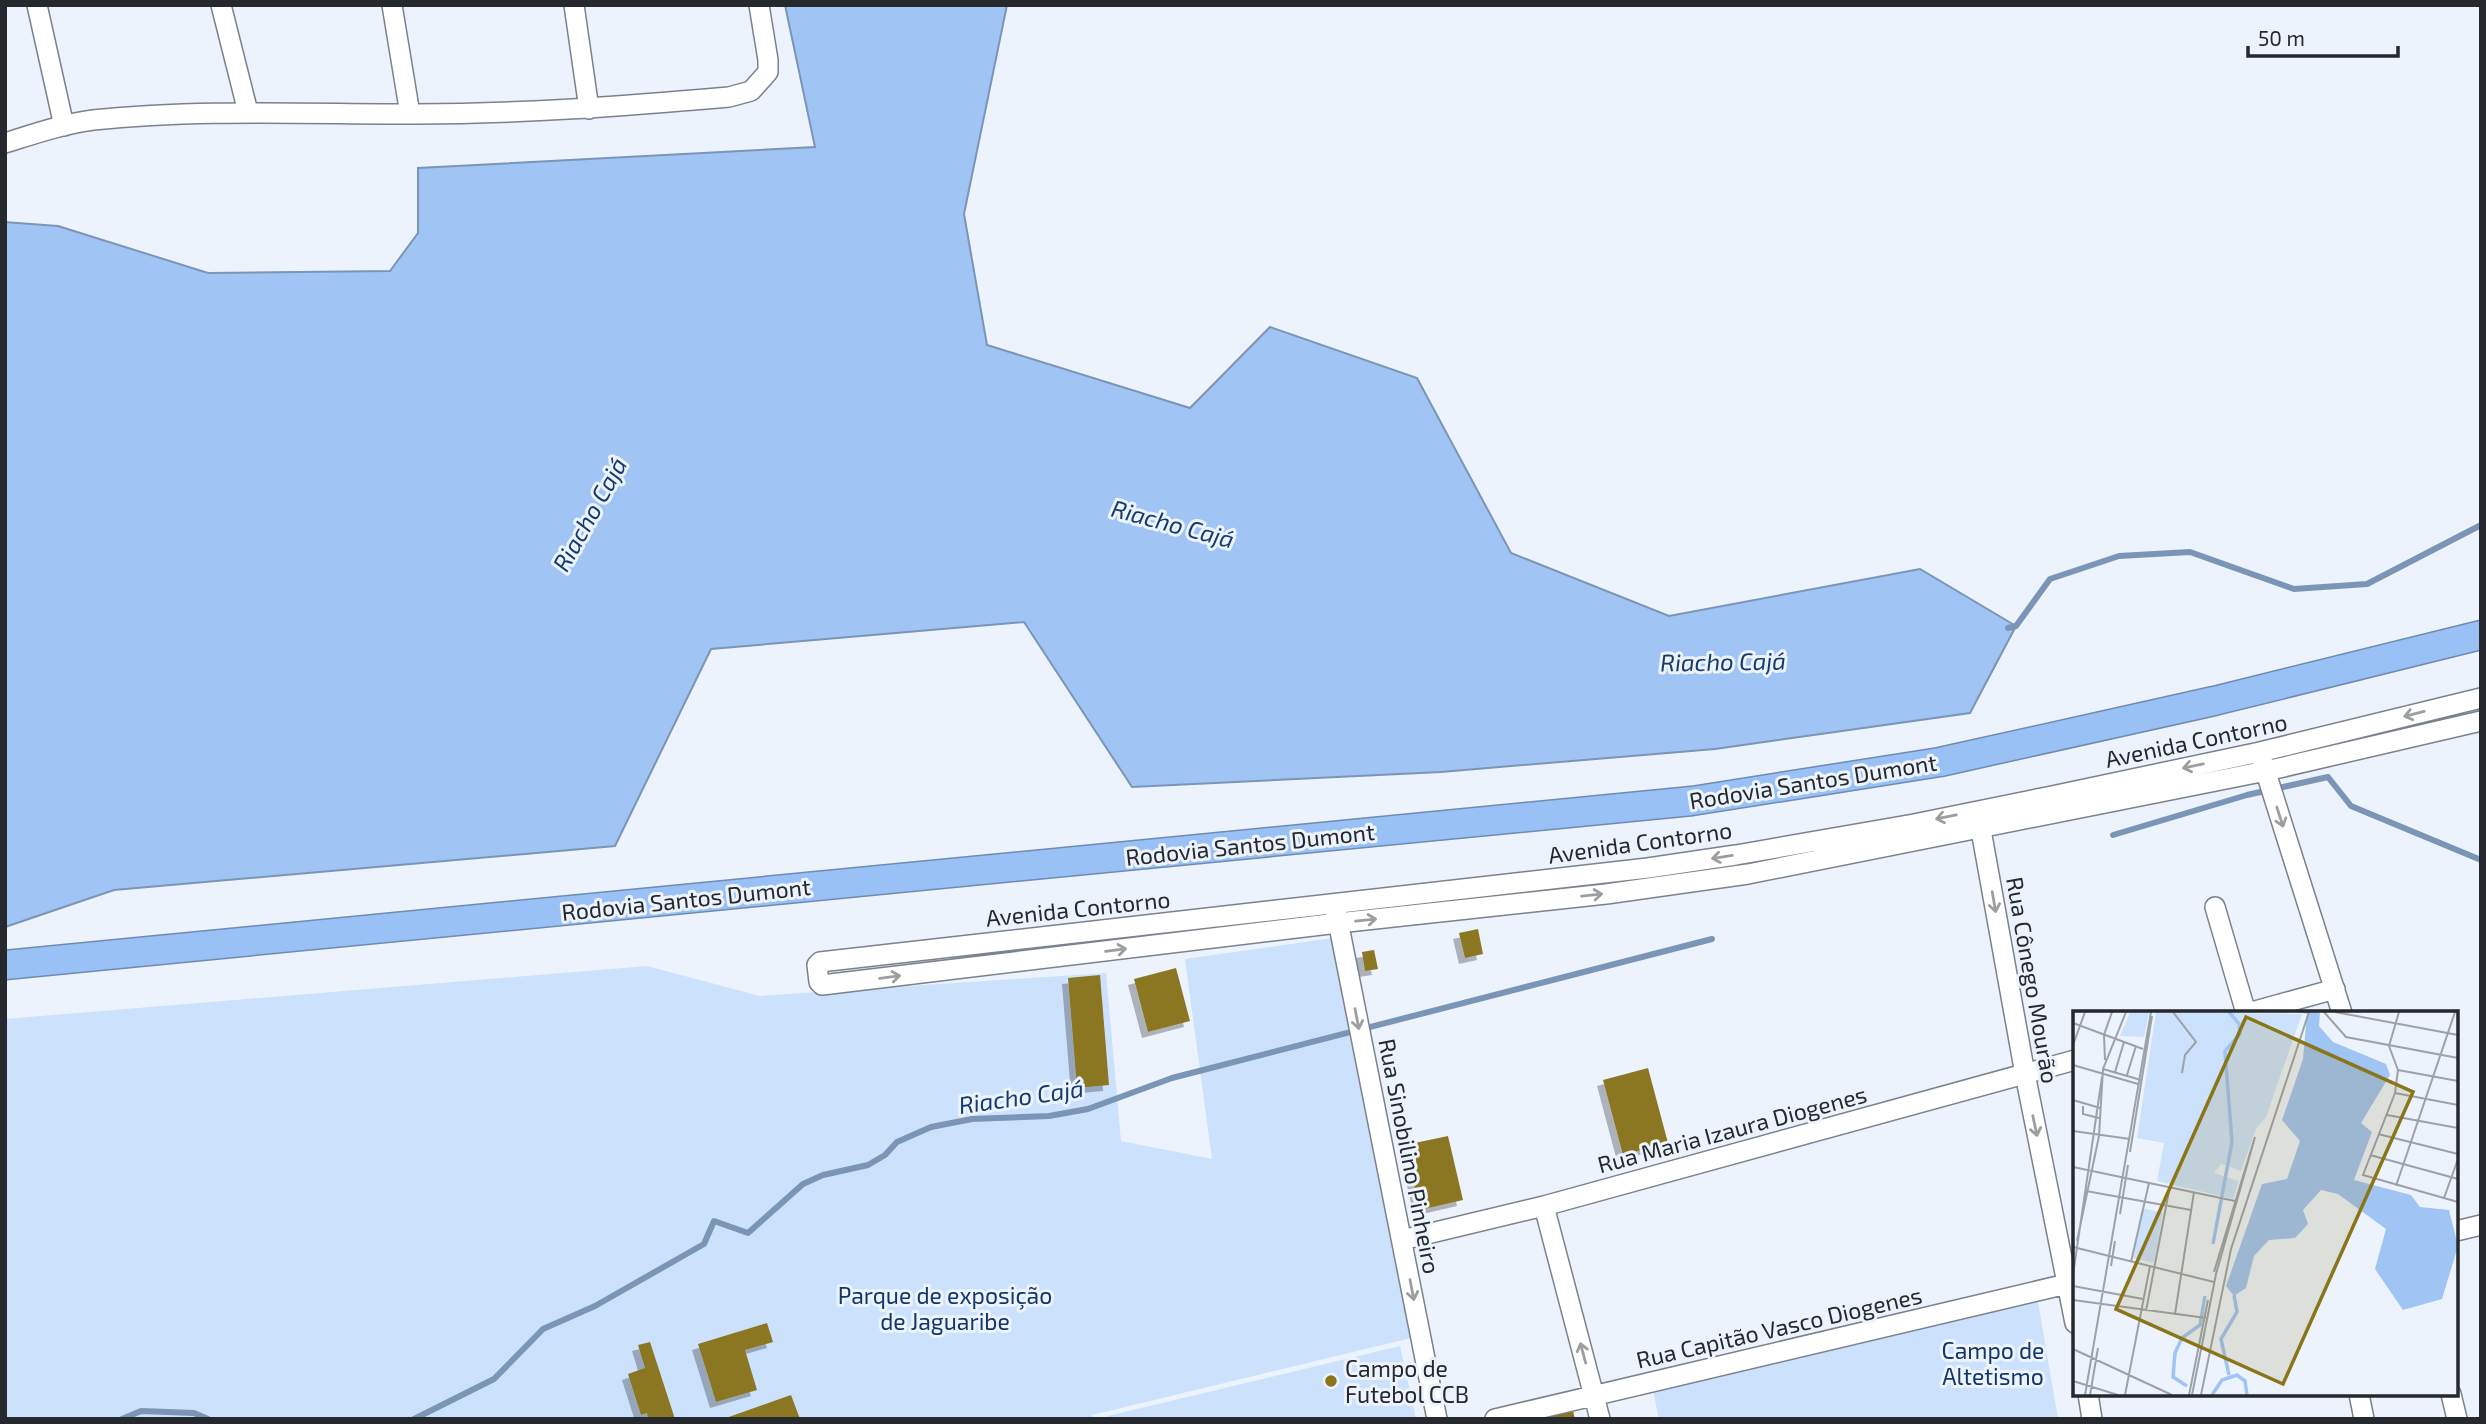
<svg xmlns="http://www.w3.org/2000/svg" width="2486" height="1424" viewBox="0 0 2486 1424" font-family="'Exo 2',sans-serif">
<defs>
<filter id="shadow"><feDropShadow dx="-6" dy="6" stdDeviation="0" flood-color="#0004"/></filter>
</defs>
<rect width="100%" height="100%" fill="#ecf3fd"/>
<path fill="#cce1fc" d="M1333,938l78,400 -319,77 1,4h-1088v-400l642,-53 113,30 346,-23 15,168 91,18 -27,-200z
M2037,1296l21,123h-399l-6,-28z
M1400,1346l16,73h-308v-3z"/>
<path fill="#a0c4f3" stroke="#7b95b7" stroke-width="2" d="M785,5h222l-43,209 23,131 203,63 80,-81 147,51 94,175 158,63 251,-47 96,57 -46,87 -255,36 -274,23 -309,15 -108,-165 -313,27 -96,197 -501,44 -109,37v-705l53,4 150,47 182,-2 28,-38v-65l397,-21z"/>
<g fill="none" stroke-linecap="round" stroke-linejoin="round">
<path stroke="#7b95b7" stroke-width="6" d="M2008,628l8,-2 34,-47 69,-23 71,-4 104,37 73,-5 114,-59
M2113,835l134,-40 81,-18 23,29 130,54
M122,1419l19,-8 53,2 14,6
M414,1419l80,-40 49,-50 52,-23 109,-62 10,-23 34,12 55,-49 20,-9 45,-10 17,-10 12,-13 34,-15 41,-8 77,-3 39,-7 84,-31 540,-139"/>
</g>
<path fill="#8b7724" filter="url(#shadow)" d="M1478,929l5,25 -18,4 -6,-25z
M1374,950l4,19 -13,2 -3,-19z
M1176,968l14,53 -42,11 -14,-53z
M1100,975l9,110 -32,3 -9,-110z
M1648,1068l20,75 -45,12 -20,-75z
M1448,1136l15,64 -43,10 -15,-65z
M767,1323l6,19 -28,8 12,40 -41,12 -18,-58z
M650,1342l25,77h-27l-1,-6 -6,2 -13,-41 17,-6 -7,-23z
M791,1395l9,24h-74v-1z
M1571,1403l4,16h-68z"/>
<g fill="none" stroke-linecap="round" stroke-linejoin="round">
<defs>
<path id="minor" d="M37,5l27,121
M221,5l27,107
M392,5l18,109
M574,5l15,104
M5,143c29,-9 58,-19 88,-23 107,-11 215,-6 323,-6 105,0 209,-8 313,-17l22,-6 17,-19v-12l-9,-55
M2481,698l-221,54 -208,44 -138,28 -178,31 -88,13 -828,94 -3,3 2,17 3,3 516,-62 268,-29 142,-20 518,-103 215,-50
M2262,760l80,253
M1979,819l46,255 50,249
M2215,907l31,106
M1336,911l101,508
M2248,1013l87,-24
M1544,1206l56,213
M2456,1231l25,-6
M1402,1240l142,-34 531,-146
M2088,1394l4,25
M2359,1394l5,25
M2451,1394l6,25
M1495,1419l580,-137"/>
<path id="highway" d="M5,965l1687,-164 248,-39 274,-61 267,-66"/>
</defs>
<use href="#minor" stroke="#7a828d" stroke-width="22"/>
<use href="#highway" stroke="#708baf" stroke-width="31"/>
<use href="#minor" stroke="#fff" stroke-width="19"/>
<use href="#highway" stroke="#99c1f6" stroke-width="28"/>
</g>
<defs><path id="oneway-shaft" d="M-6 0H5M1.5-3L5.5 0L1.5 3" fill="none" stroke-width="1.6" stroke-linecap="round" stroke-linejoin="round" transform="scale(1.75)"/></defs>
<g stroke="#9d9ea0">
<use href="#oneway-shaft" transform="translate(2414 714) rotate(166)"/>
<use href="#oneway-shaft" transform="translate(2193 766) rotate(168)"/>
<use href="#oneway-shaft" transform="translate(1946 817) rotate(169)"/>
<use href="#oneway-shaft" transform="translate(2280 817) rotate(72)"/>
<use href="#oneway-shaft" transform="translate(1722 857) rotate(171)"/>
<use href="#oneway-shaft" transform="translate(1592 895) rotate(-6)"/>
<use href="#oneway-shaft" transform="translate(1994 902) rotate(80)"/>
<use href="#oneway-shaft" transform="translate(1366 920) rotate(-6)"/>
<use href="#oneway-shaft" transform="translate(1116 950) rotate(-7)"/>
<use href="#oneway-shaft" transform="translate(890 977) rotate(-7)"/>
<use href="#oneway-shaft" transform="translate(1357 1019) rotate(79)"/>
<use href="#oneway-shaft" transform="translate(2035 1126) rotate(78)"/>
<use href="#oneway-shaft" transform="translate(1412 1290) rotate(79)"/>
<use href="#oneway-shaft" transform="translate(1583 1353) rotate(-105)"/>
</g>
<circle fill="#8a7518" stroke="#ecf3fd" stroke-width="2.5" cx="1331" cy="1381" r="7"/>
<g text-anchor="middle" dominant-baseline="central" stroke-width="6" stroke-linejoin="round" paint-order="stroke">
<g font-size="23" fill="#25282c" stroke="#ecf3fd">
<text transform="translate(2196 740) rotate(-12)">Avenida Contorno</text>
<text transform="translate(1813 781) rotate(-9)">Rodovia Santos Dumont</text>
<text transform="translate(1640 842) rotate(-8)">Avenida Contorno</text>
<text transform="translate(1250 844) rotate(-6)">Rodovia Santos Dumont</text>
<text transform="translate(686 899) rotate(-6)">Rodovia Santos Dumont</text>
<text transform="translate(1078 908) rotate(-6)">Avenida Contorno</text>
<text transform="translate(2033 980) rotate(80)">Rua Cônego Mourão</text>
<text transform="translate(1732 1129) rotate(-15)">Rua Maria Izaura Diogenes</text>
<text transform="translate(1410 1156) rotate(79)">Rua Sinobilino Pinheiro</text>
<text transform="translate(1779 1327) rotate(-13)">Rua Capitão Vasco Diogenes</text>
</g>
<g font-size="23" fill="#113868" stroke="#ecf3fd">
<text x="945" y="1295">Parque de exposição<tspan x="945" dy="26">de Jaguaribe</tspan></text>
<text x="1993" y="1350">Campo de<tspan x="1993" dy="26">Altetismo</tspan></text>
</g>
<g font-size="23" fill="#25282c" stroke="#ecf3fd" text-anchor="start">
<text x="1345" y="1368">Campo de<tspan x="1345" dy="26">Futebol CCB</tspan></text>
</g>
<g font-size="24" font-style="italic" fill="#143b6c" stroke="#ecf3fd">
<text transform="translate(589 514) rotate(-61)">Riacho Cajá</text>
<text transform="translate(1173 523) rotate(15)">Riacho Cajá</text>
<text transform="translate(1723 661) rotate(-1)">Riacho Cajá</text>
<text transform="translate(1021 1096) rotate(-8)">Riacho Cajá</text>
</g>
</g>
<g transform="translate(2073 1011)">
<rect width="385" height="385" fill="#ecf3fd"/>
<path d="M57,1h19l-5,25 -24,-1zM83,1l146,2 -36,103 -10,12 -15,42 -20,-7 -7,9 25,8 -6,18 -76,-18 7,-38 -27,-5zM69,197l21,5 -9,50 -21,-5z" fill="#cce1fc"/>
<path d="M224,1h23l-1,14 14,16 53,22 4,11 -29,48 11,9 -18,48 57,15 9,12 29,3 9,36 -16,53 -39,11 -28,-41 11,-40 -48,-35 -17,-4 -18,20 5,14 -13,14 -26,2 -15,16 -8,32 -12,8 -8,-10 36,-102 25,-5 13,-38 -18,-21 21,-61 4,-45z" fill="#a0c4f3"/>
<path fill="none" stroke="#a0c4f3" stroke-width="3.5" d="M140,233l19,-102 -7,-91 15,-17 -1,-10 -10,-12M156,364l-8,-36 16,-27 -3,-17M114,375l-14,-9 2,-24 7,-15 18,-13 5,-29M139,384l10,-15 15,-5 8,6 2,14"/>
<path fill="none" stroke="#9ca2a9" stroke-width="2" d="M100,1l23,30 -11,13 -3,18M251,1l22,25 112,21M262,1l123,23M326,1l-10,34 9,24 -3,23 -32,82 95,27M0,12l70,26M0,34l12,-33M32,49l-1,-25 8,-23M0,54l65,19M30,58l38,11M325,59l60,11M42,61l9,-30M54,64l9,-29M322,82l63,12M0,89l27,8M10,95v8l16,4M314,104l71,13M0,120l57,8M305,123l80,20M57,141l22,-136M297,144l88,24M0,156l162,34M323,175l59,-174M13,180l105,19M371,187l14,-39M47,203l8,-49M4,230l22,-105 4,-67 23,-57M0,236l141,35M58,251l18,-79M38,255l4,-25M141,261l41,-135M0,264l29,-198M0,275l70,13M0,289l133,18M73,300l24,-125M102,303l19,-122M0,338l99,46M0,370l45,14M12,384l66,-383M17,384l8,-47M52,384l25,-129M116,384l19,-95M119,384l24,-121 39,-137M128,384l30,-146 78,-237"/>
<path fill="#8a7518" fill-opacity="0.15" stroke="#8a7518" stroke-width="3.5" d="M173,6l167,75 -130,292 -167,-75z"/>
<rect width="385" height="385" fill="none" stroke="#25282c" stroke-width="3.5"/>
</g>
<rect width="2486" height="1424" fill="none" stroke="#25282c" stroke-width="14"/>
<path d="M2248 46v10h150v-10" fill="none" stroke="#25282c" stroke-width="3.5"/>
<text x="2258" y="46" font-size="21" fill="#25282c" stroke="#ecf3fd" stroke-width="5" paint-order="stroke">50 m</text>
</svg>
